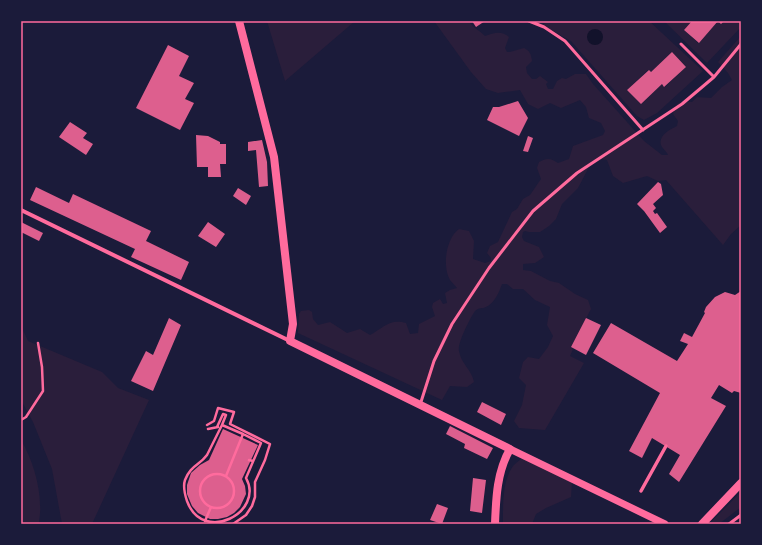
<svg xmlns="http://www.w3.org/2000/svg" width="762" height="545" viewBox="0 0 762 545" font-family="Overpass,sans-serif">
<rect width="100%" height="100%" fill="#1b1b3a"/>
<path fill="#2a1e3b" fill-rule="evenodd" d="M267,21h88l-70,60z
M434,21h35c4,7 10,9 16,15 9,-3 16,-6 24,1l-4,11 2,4h3l14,-4c6,3 7,6 8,13l-6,6 1,6 5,6h4l4,-3 8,6 -2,2 2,5h5l4,-8 5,-3 4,1 9,-5h11l7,10 51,57 18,14h6c-1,-3 -6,-7 -7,-10 -3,-10 10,-16 16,-19l1,-5 -5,-7 4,-10 6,-3 9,1 5,-5 14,1 11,-11 10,-7 -4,-7 -10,-11 23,-26v189l-10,9 -8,11 -57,-65 -8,1 -11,-5 -24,7 -10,-7 -6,-16 -7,-1 -11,8 -11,21 -16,16 -6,15 -7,7 -9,6h-11l-4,-1 -2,1 -1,5 2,4 15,6 5,10 -9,6 -12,1v6l8,1 19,10 9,2 16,11 13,6 3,9 -20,38 2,2 -3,7 14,7 -39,67 -26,-2 -5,-7 8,-16 4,-20 -7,-7 4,-16 5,-5 11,2 9,-12 5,-11 -6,-11 3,-18 -15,-7 -12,-11h-10l-6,-5h-5c-3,8 -7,19 -16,23 -4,2 -7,0 -11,4 -5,7 -18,33 -16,40 2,13 13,19 15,31l-7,5 -17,-1 -8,14 -144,-67 1,-19 2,-3 8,-1 3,2 1,7 5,6 12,-3 17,11 13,-4 10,6c13,-7 20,-17 36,-12l4,11 8,-1 1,-9 16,-8 -3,-9 1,-4 7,-4 3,5 4,-1 -2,-10 5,-3 7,-2c-2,-3 -5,-5 -7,-8 -8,-13 -4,-42 9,-51l10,2 5,10 -1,18 12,4 6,-2v-3l-4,-5 3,-7 8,-4 14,-30 5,-3 6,-10 7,-4 11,-16 -4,-11 2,-6c8,-4 11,-4 19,1l11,-4 4,-13 30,-11 2,-4 -4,-8 -12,-5 -3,-11 -6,-7 -19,8 -11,-5 -12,6 -10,-5 -8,-14 -22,3 -12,-4 -15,-17z
M549,21h100l54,50 -46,42 -13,7 -7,-4 -66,-75 -29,-16zM672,52l14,15 -21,20 -3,-3 -21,20 -14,-14 21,-20 3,2z
M664,21h28l-8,9 14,13 20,-22h23v6l-34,36z
M21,326l7,15 74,31 16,16 31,12 -57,124h-30l-10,-55 -19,-47 -12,-22z
M21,440c11,18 19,45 19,65 1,6 -1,13 -1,19h-18z
M524,457l48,26 -1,14 -25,11 -10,6 -4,10h-29c0,-17 -1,-45 11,-59 3,-3 7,-6 10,-8z
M741,492v15l-22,17h-10z"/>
<path fill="#12122b" d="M587 37a8 8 0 1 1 16 0a8 8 0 1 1-16 0Z"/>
<path fill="#dd5f8e" d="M472,21h13l-9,6z
M692,21h32l-3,3 -3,-3 -19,22 -15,-13z
M168,45l21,11 -10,20 15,7 -9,16 9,4 -14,27 -44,-22z
M672,52l14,15 -22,20 -2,-3 -21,20 -14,-14 22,-20 2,2z
M518,101l10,17 -9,18 -32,-16 6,-13h6z
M70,122l17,11 -4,5 10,6 -7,11 -27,-18z
M196,135l12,1 12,6v2h6v20h-6l1,13h-13v-10h-11z
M528,136l5,2 -5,14 -5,-1z
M262,140l5,22 1,24 -9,1 -3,-37 -8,1v-9z
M658,182l3,2 2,11 -10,9 3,4 -3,3 2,3 2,-1 10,14 -7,6 -16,-22 -7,-7z
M36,187l33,16 4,-9 78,37 -5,10 43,21 -8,18 -50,-23 4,-8 -105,-49z
M238,188l13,8 -5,9 -13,-9z
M21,222l22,11 -4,8 -18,-9z
M208,222l17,12 -9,13 -18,-11z
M741,291v102l-7,-2 -2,2 -13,-8 -8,13 15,8 -47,76 -10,-8 11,-19 -28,-17 -10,20 -13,-7 31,-58 -67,-40 18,-30 66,38 11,-17 -8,-3 4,-8 8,4 13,-24 -1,-1 2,-5 9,-10 10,-5 10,3z
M169,318l12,7 -28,66 -22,-10 15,-30 7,4z
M586,318l15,7 -15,30 -15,-8z
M482,402l24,12 -5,11 -24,-13z
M450,426l43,22 -6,11 -23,-11 1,-4 -19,-10z
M223,429l35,16 -16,34 3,7 1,8 -6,13 -6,6 -7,4 -9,2h-8l-12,-6 -6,-7 -5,-12v-9l4,-12 9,-8 9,-5z
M473,478l13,2 -4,33 -12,-2z
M437,504l11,4 -6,16 -12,-4z"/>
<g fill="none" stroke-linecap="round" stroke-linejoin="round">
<path stroke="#ff6b9d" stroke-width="2.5" d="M21,420l5,-3 17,-26 -1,-24 -4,-24
M207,425l7,-4 4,-13 16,4 -4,12 40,20 -5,16 -10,22v15l-3,9 -6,9 -13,9
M222,425l-15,30c-8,11 -16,10 -22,25 -2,6 0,15 2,21 16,44 78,11 59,-23l15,-35 -18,-9
M217,427l6,-13 3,1 -4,10 21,9 -17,42
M208,429l10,-2
M249,460l4,1
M200 491a17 17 0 1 1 34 0a17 17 0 1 1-34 0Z
M205,521l6,-14"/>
<path stroke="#ff6b9d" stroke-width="3" d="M529,21l15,6 21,14 78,89
M681,44l33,33
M420,405l14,-44 18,-37 37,-56 44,-57 44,-38 105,-69 32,-27 27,-33
M729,524l12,-9"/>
<path stroke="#ff6b9d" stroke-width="3.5" d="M641,491l25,-45"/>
<path stroke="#ff6b9d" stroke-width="4" d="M21,210l269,131"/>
<path stroke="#ff6b9d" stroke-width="7" d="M510,449l155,75"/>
<path stroke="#ff6b9d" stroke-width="8" d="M239,21l35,136 19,167 -3,17 220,108c-13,23 -14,48 -15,75
M702,524l39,-41"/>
</g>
<rect width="762" height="545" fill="none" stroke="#1b1b3a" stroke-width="44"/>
<rect x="22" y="22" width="718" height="501" fill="none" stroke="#ff6b9d" stroke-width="1.5"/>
</svg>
